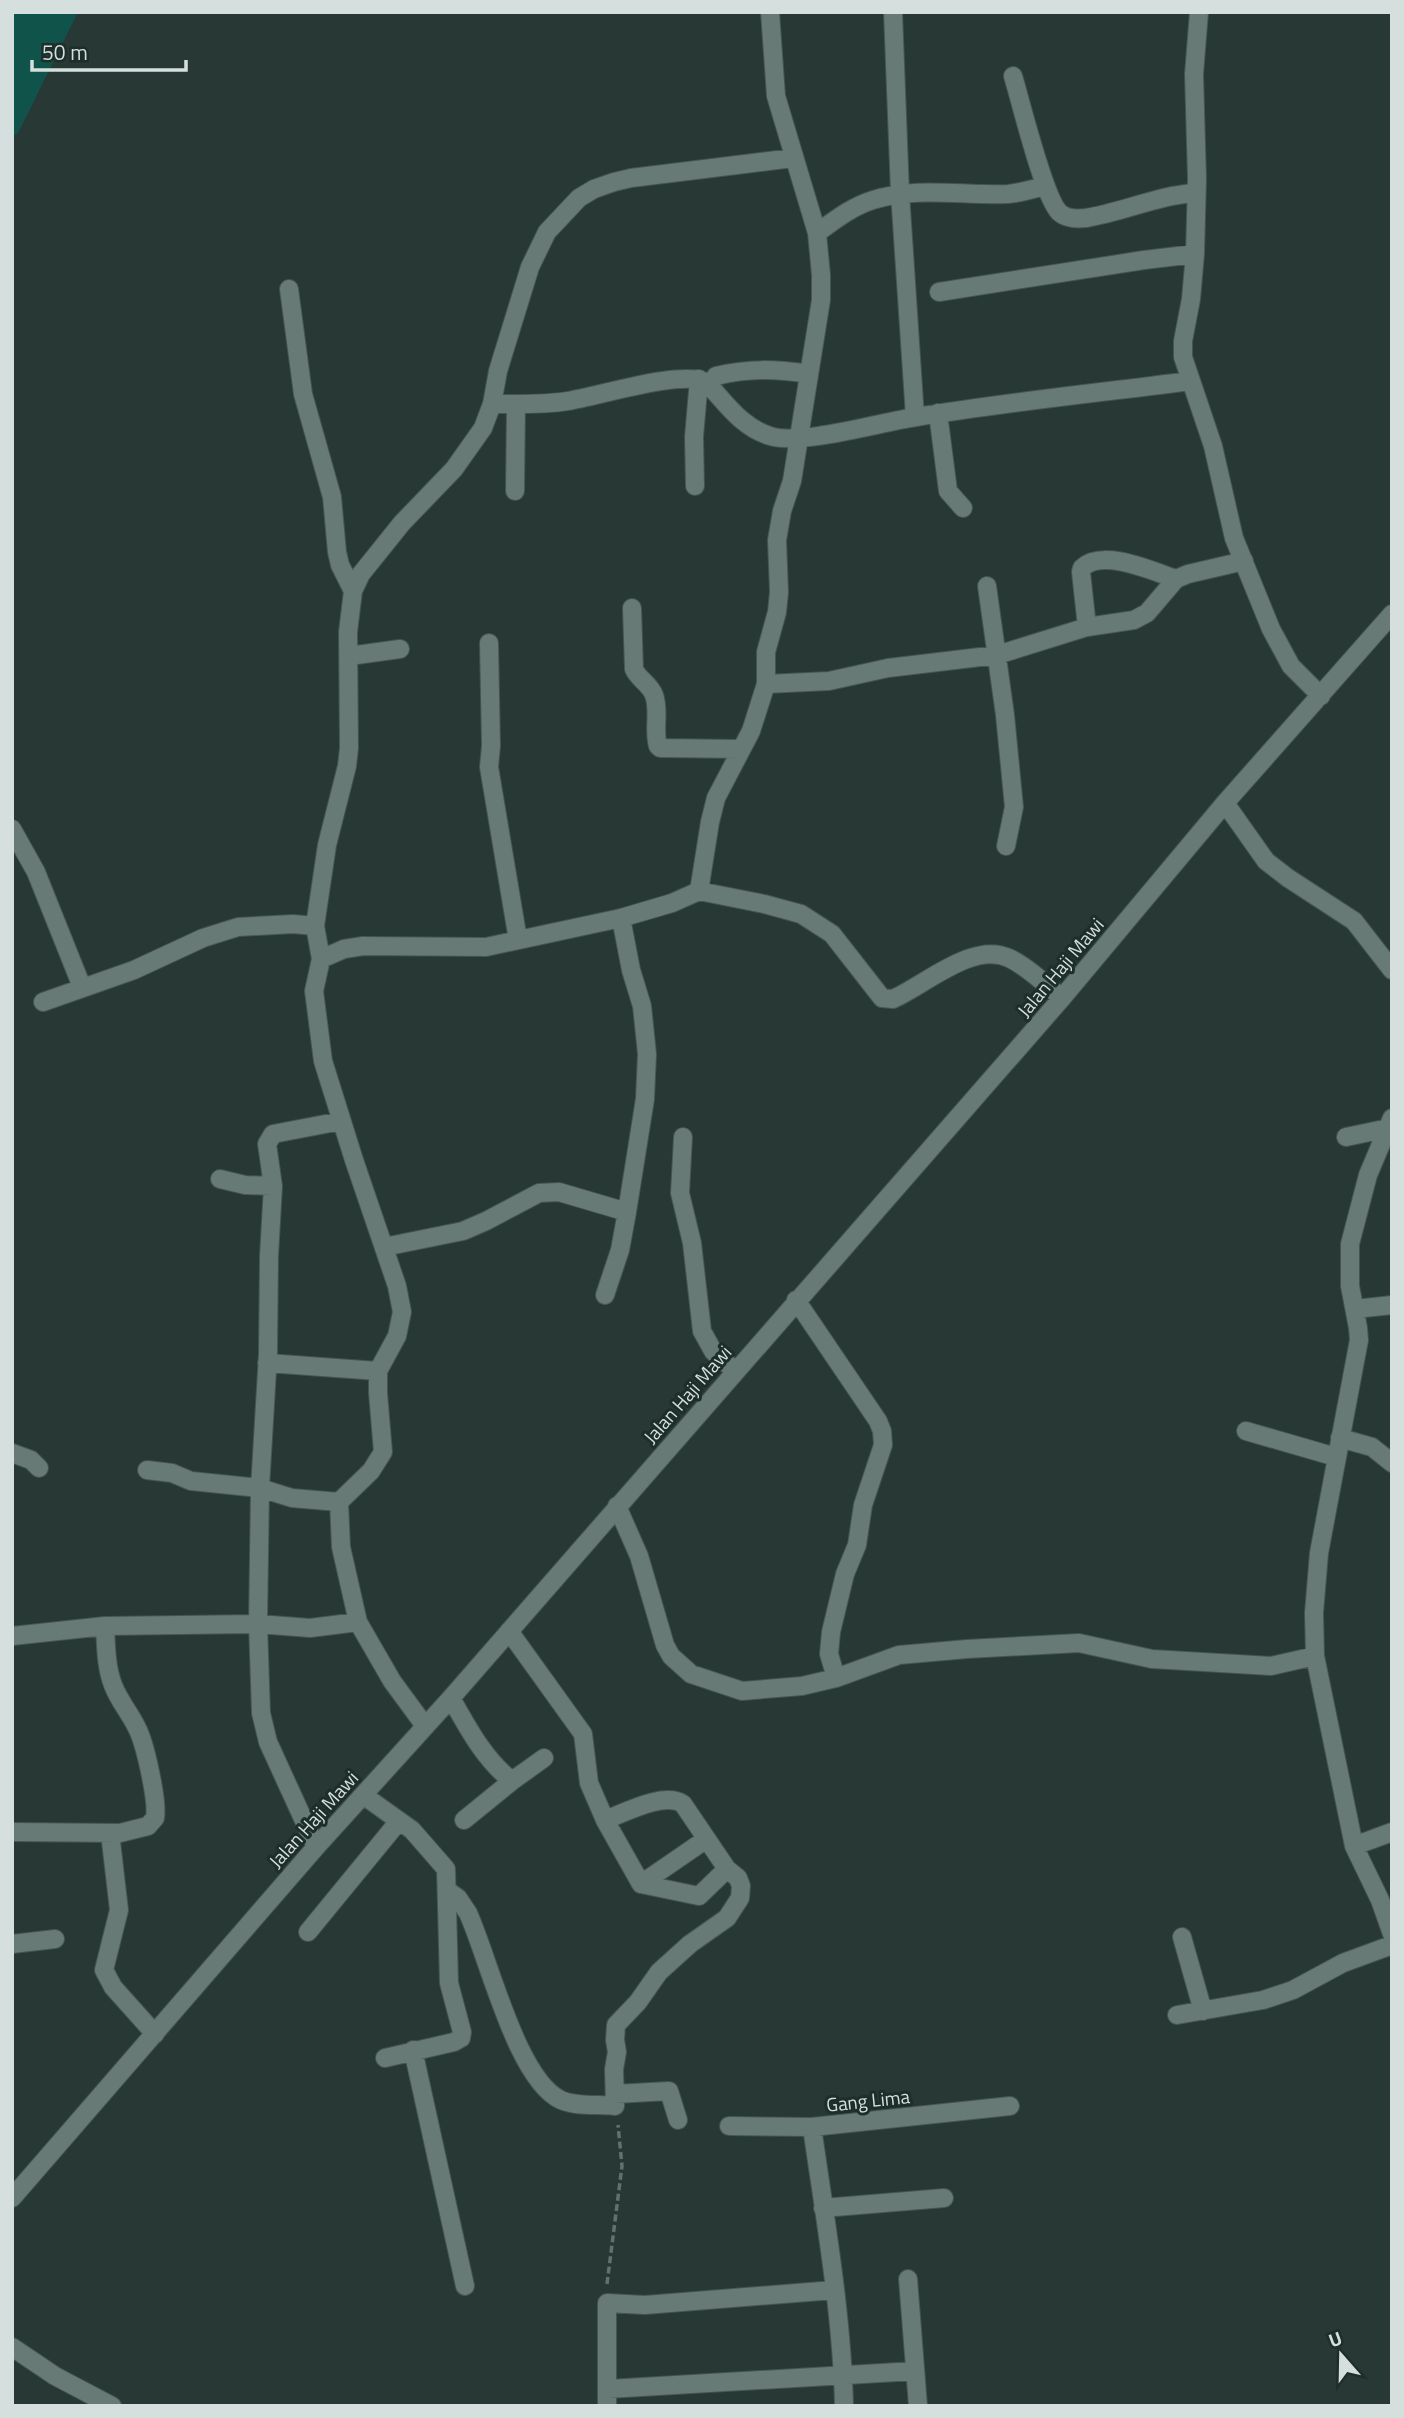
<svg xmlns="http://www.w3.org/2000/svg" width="1404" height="2418" viewBox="0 0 1404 2418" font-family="'Titillium Web',sans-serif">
<rect width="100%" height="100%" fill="#283835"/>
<path fill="#10534a" d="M12,12h66l-60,121 -6,3z"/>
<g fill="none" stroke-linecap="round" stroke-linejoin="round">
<defs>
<path id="minor" d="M893,12l7,181 15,224
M1199,12l-5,62 3,105 -2,75 -4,45 -8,42v16l30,89 21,92 37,91 20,37 30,30
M1013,76c8,26 31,123 47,137 7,6 17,6 26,5 38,-6 72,-23 110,-25
M817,233c18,-13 34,-26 56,-33 44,-14 90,-4 135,-6 12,-1 25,-5 37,-8
M289,289l14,105 29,103 5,55 3,13 13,26
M939,292l205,-32 51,-6
M716,376c32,-8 60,-7 93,-2
M492,404c25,0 51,1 76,-3 32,-5 111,-31 138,-19 20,21 35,45 64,54 30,10 111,-14 146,-19 91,-15 182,-24 274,-36
M938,413l10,78 15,17
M695,486l-1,-49 5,-58
M515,491l1,-87
M987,586l18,129 9,92 -8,39
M632,608l2,61c4,10 16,15 20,26 6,16 -1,35 4,51l2,2 81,1
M1087,627l-6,-55 1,-4c21,-20 70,3 94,11
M489,643l2,103 -2,21 29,173
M349,656l51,-7
M766,684l63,-3 59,-13 109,-13 90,-28 47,-7 13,-7 29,-34 12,-5 56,-13
M1225,803l41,58 22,17 66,43 38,49
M12,829l24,43 46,115
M699,891l11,-69 6,-24 35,-67 15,-47v-32l11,-40 2,-20 -2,-52 5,-29 10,-30 29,-181v-25l-4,-42 -41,-137 -6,-84
M321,959l23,-10 19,-3 123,1 135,-29 51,-15 27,-12 65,13 37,10 31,20 50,64 11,1c32,-14 80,-58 116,-41 19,9 37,27 53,40
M43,1002l91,-32 69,-32 35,-11 55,-3 22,2
M1392,1118l-24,57 -18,69v42l8,42 1,12 -40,213 -5,60 1,43 39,190 26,54 12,34
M683,1137l-3,56 12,50 10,88 11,20 22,20
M1346,1137l43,-9
M220,1179l25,6 28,1
M384,1247l79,-16 23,-10 53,-28 20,-1 68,20
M605,1295l15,-45 7,-38 18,-113 2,-45 -5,-48 -11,-36 -10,-52
M796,1300l82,121 4,10 1,14 -20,60 -6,40 -12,29 -14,58 -2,22 7,24
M1355,1309l37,-4
M267,1363l111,8
M1246,1431l90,26
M1340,1438l32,9 20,16
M12,1453l19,7 8,8
M147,1470l25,3 19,8 69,7 32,10 47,4 32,-31 12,-19 -5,-59v-22l19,-35 5,-24 -5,-26 -43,-126 -31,-99 -9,-70 7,-32 -6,-33 12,-81 20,-79 2,-18 -1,-116 5,-41 8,-17 41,-51 52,-54 29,-41 9,-24 6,-33 32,-104 17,-35 32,-34 15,-9 20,-7 17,-4 162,-20
M339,1502l2,45 17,75 34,59 33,45
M617,1506l22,50 26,89 6,11 20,18 51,17 60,-5 34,-8 63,-23 68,-6 112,-6 73,16 119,7 44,-10
M509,1631l74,103 6,49 16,37 36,64 64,-44
M12,1636l93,-10 153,-2 52,4 48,-6
M451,1698c17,30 33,61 61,83l-48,39
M512,1781l32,-23
M363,1795l49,35 34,39 3,114 13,49 -1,6 -7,4 -69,16
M12,1832l108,1 28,-7 7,-8c3,-17 -10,-75 -18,-90 -7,-15 -18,-27 -24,-43 -7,-18 -7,-39 -8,-59
M110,1833l9,77 -15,60 9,17 42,47
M1354,1846l38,-14
M316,1847l-48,-105 -7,-29 -3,-89 2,-136 8,-134 1,-98 4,-70 -6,-42 6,-10 68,-13
M641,1884l58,12 28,-27
M448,1891l10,7 10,15c21,46 49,167 93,187 16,7 37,4 54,6l-1,-37 3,-17 -2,-12 1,-15 22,-23 21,-30 31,-28 37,-26 13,-20 1,-12 -3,-8 -11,-9 -44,-65c-18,-13 -59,9 -78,16
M308,1932l91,-111
M1182,1937l21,74
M12,1944l43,-5
M1177,2015l86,-15 30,-10 50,-27 49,-18
M413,2050l52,236
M615,2094l54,-3 9,29
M729,2126l83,1 198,-21
M812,2127c13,92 30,186 32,279
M12,2198l304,-351 135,-149 611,-700 163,-195 167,-189
M823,2208l121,-10
M908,2279l10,127
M12,2347l43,29 57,30
M608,2389l307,-18
M607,2406v-103l38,2 189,-15"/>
</defs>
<use href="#minor" stroke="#465552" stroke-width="20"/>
<path stroke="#63716e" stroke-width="3.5" stroke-dasharray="7 3.5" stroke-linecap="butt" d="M607,2284l15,-118 -4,-41"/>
<use href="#minor" stroke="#687a76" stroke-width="18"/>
</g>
<g text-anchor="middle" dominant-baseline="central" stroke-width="6" stroke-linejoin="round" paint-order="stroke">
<g font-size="19" fill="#d5dfdd" stroke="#1e2e2a">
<text transform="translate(1060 967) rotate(-50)">Jalan Haji Mawi</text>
<text transform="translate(687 1394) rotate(-49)">Jalan Haji Mawi</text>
<text transform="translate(313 1819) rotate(-48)">Jalan Haji Mawi</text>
<text transform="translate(868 2100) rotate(-6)">Gang Lima</text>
</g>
</g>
<rect width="1404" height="2418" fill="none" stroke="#d5dfdd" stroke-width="28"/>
<g transform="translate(1341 2355) rotate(340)" stroke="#1e2e2a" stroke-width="5" paint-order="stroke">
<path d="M0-5L12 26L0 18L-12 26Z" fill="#d5dfdd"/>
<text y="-10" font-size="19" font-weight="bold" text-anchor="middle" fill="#d5dfdd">U</text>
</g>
<path d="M32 60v10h154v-10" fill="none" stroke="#d5dfdd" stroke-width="3.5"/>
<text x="42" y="60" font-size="21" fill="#d5dfdd" stroke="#1e2e2a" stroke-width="5" paint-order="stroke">50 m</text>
</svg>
